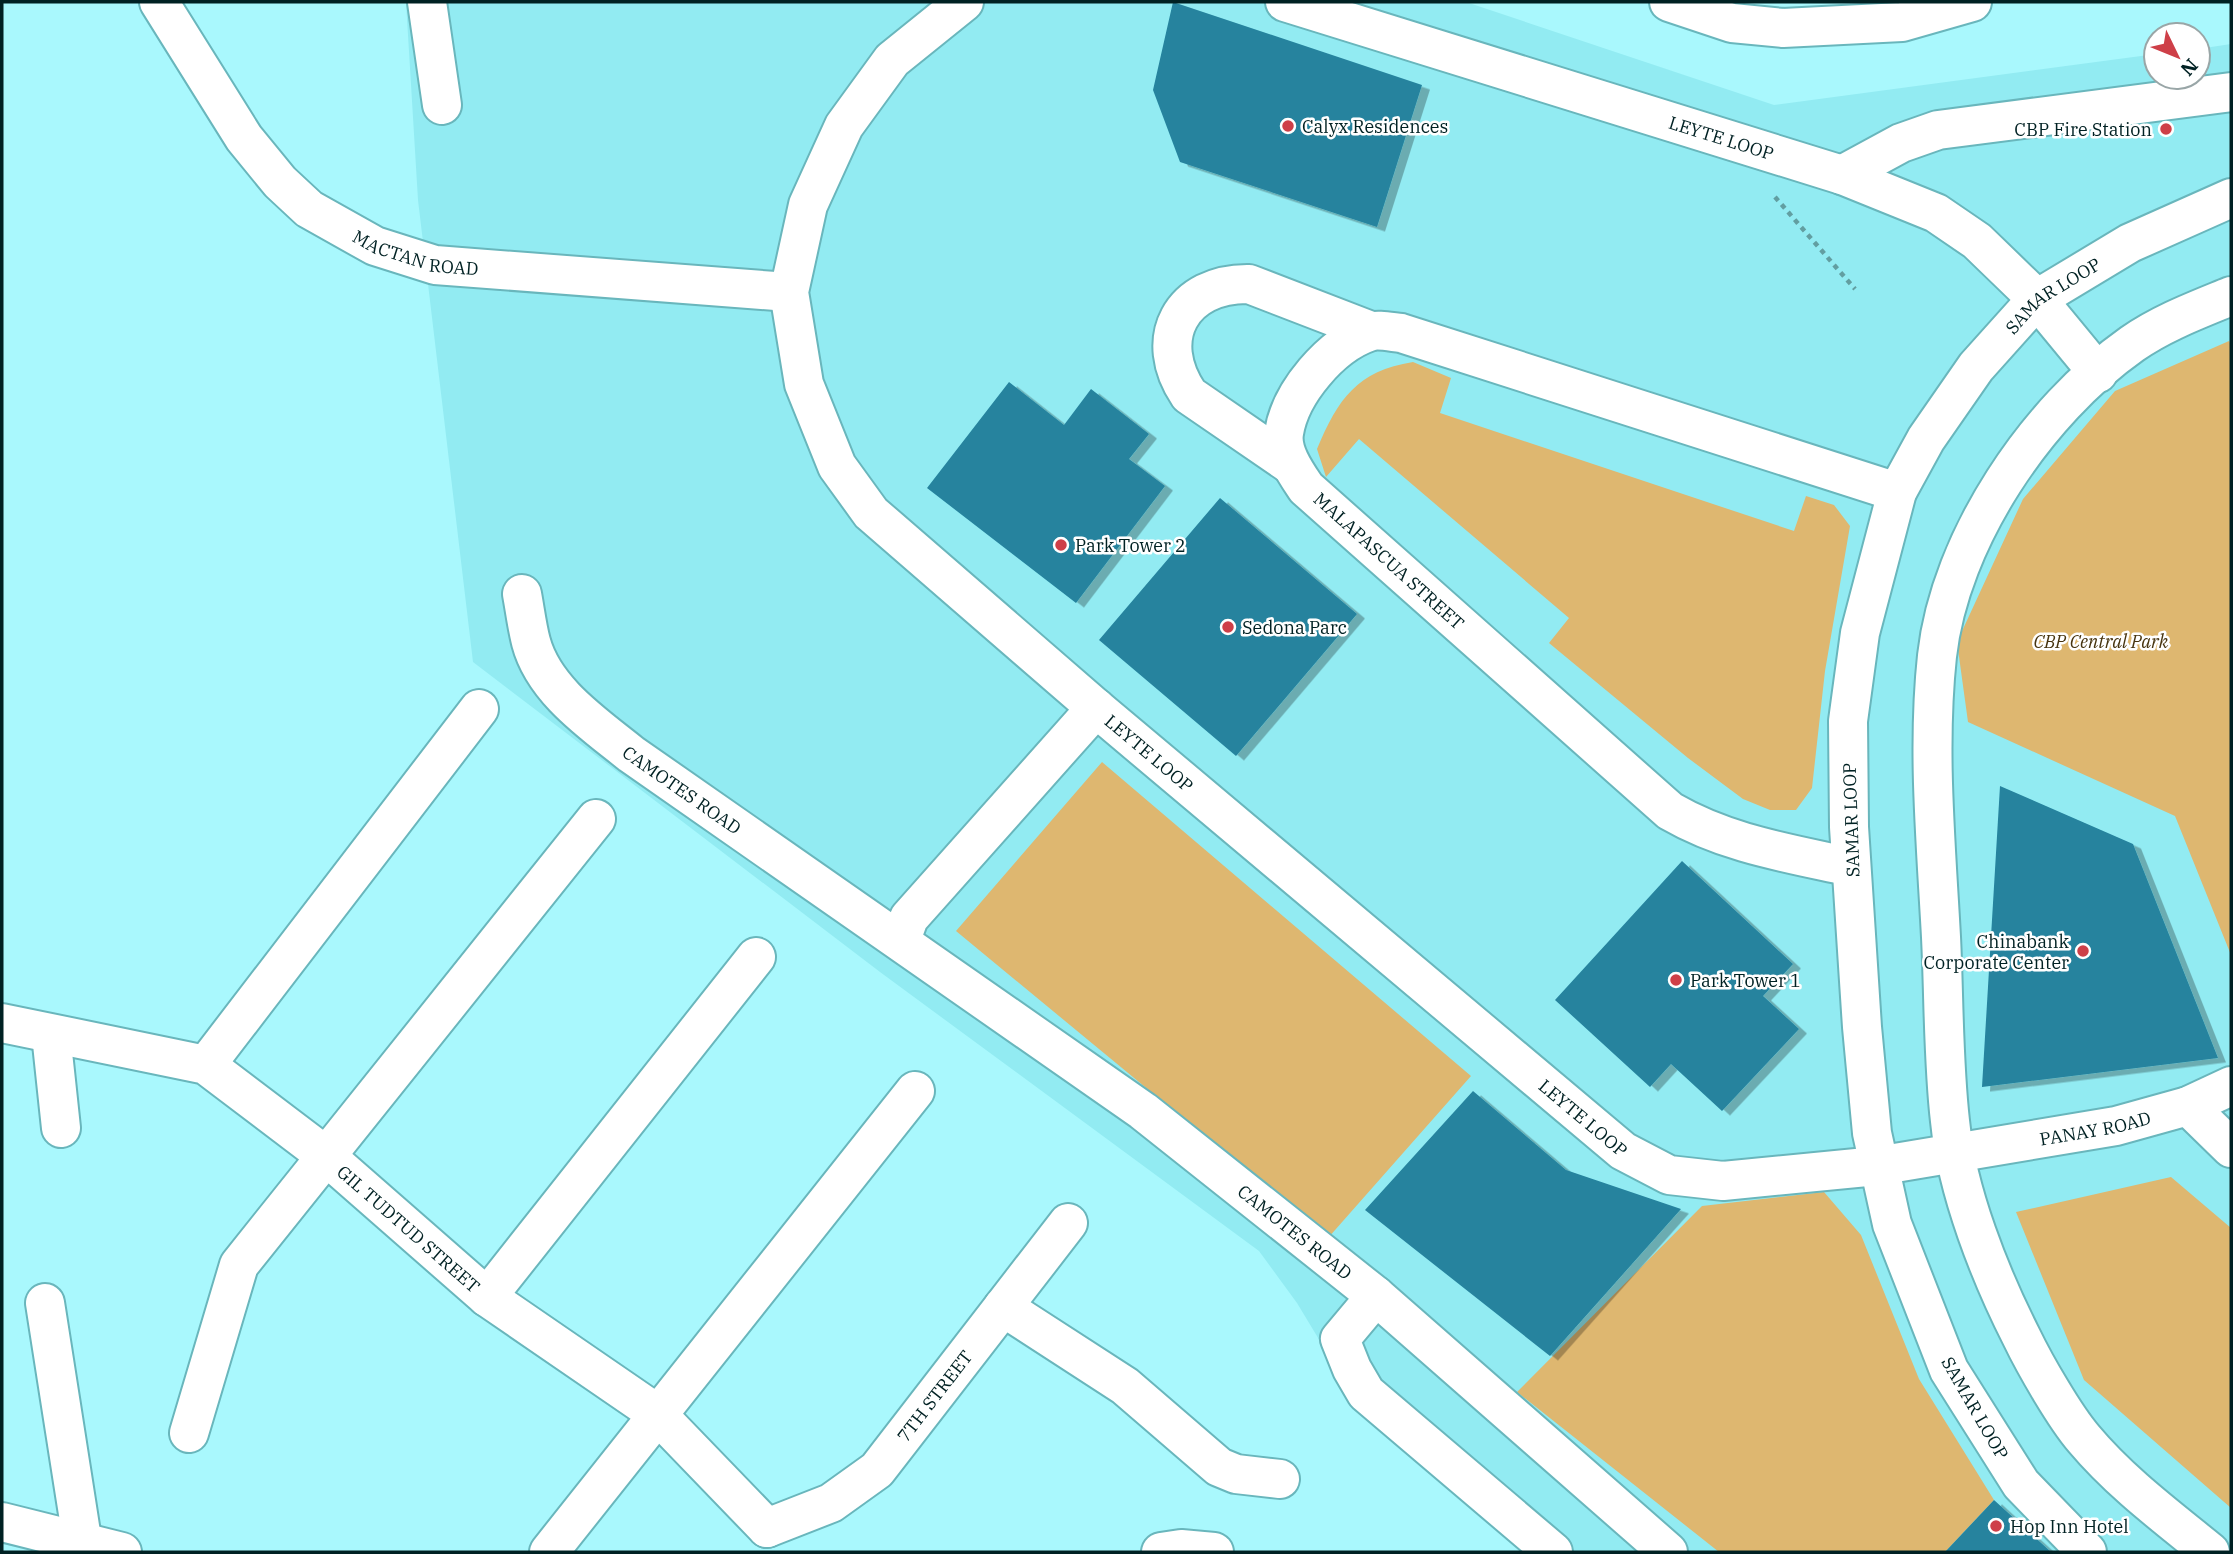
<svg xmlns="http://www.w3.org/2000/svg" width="2233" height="1554" viewBox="0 0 2233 1554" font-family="'IBM Plex Serif',serif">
<defs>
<filter id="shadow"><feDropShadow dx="8" dy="4.5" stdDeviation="0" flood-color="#0004"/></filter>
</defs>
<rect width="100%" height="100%" fill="#a9f8fd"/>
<path fill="#92ebf2" d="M406,2h1060l308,103 382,-51v23h42v-28l33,-5v1508h-701l-166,-138 -67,-111 -38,-52 -379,-279 -407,-310 -55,-462z"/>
<path fill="#deb770" d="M2229,341l2,4v610l-56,-139 -207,-94 -11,-80 66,-143 92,-108z
M1413,362l38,16 -11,35 354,118 12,-35 28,9 16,21 -25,145 -13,117 -16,22h-26l-27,-11 -55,-41 -139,-115 20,-25 -210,-179 -33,38 -9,-28c21,-50 40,-78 96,-87z
M1102,762l369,314 -143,162 -372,-307z
M2171,1177l60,51v280l-147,-128 -68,-168z
M1824,1192l37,43 58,144 75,121 -49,52h-226l-202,-160 185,-186z"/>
<path fill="#25839e" filter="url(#shadow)" d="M1173,2l249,83 -45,142 -197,-65 -27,-72z
M1009,382l55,43 27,-36 58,45 -20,25 36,27 -89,117 -149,-115z
M1220,498l137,116 -121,142 -137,-116z
M2000,786l133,58 85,214 -236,29z
M1682,861l111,103 -30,32 36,33 -77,82 -51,-47 -21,23 -95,-87z
M1473,1091l93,79 115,39 -131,147 -185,-146z
M1994,1500l57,52h-106z"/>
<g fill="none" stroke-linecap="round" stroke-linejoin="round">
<defs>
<g id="minor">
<path id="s1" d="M159,2l85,136 36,44 29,27 66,37 60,19 354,27"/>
<path d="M427,2l15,103"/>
<path id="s2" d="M964,2l-72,58 -48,66 -36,79 -19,87 15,92 33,82 34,47 225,195 527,443 46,24 54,6 154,-15 239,-40 72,-20 43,-20"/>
<path id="s3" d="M1285,2l557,173 94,38 41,28 60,58 61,74"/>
<path d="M1669,2l63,21 51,5 119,-6 70,-20"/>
<path d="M1842,175l59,-32 37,-13 293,-38"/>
<path d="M1291,465l-102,-70c-38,-56 -8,-112 60,-111l122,47"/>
<path id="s4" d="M522,594c3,16 5,33 9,48 13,49 63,82 100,112l512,357 233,185 292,256"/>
<path d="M1851,867c-63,-14 -124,-23 -181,-56l-364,-323c-10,-15 -25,-36 -22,-55 6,-40 47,-88 85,-101 8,-3 22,0 32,1l496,159"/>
<path d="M901,940l8,-22 187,-210"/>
<path id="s5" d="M2,1023l204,42 120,91 161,141 169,116 111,115"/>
<path d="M51,1034l10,94"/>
<path d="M206,1065l273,-356"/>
<path d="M2188,1106l43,42"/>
<path d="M1376,1296l-36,43 12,30 14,24 187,159"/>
<path d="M487,1297l269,-340"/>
<path d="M45,1303l39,249"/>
<path d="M1003,1307l122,79 94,81 17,7 44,5"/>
<path d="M189,1433l50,-168 357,-446"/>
<path d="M2,1522l120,30"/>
<path id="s6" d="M767,1528l64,-25 46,-33 191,-247"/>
<path d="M549,1552l366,-461"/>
<path d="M1161,1552l20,-3 33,3"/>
<path id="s7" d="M2087,1552l-66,-68 -72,-114 -57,-146 -20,-91 -10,-106 -13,-200 -1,-106 12,-88 37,-141 29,-53 50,-72 61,-68 93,-56 101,-45"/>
<path d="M2210,1552c-43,-35 -90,-70 -126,-113 -19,-22 -49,-74 -62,-101 -32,-63 -65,-146 -72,-217 -7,-61 -6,-123 -9,-184 -5,-94 -14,-188 -4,-281 13,-117 100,-245 195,-312 30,-21 65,-34 99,-48"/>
</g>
</defs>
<use href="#minor" stroke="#69b6bc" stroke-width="42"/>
<path stroke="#629ea1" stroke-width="4.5" stroke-dasharray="5 5" stroke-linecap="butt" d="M1775,197l80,92"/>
<use href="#minor" stroke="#fff" stroke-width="38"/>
</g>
<g fill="#ce3f48" stroke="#fff" stroke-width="2.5">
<circle cx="1288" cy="126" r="7"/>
<circle cx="2166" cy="129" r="7"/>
<circle cx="1061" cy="545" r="7"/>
<circle cx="1228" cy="627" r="7"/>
<circle cx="2083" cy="951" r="7"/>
<circle cx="1676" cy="980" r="7"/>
<circle cx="1996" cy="1526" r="7"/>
</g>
<g text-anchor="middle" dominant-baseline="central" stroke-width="5" stroke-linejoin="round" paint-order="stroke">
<g font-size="18" fill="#002123" stroke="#fff" text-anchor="start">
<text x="1302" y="126">Calyx Residences</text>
<text x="2152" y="129" text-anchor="end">CBP Fire Station</text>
<text x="1075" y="545">Park Tower 2</text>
<text x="1242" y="627">Sedona Parc</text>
<text x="2069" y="941" text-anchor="end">Chinabank<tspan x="2069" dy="21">Corporate Center</tspan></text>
<text x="1690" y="980">Park Tower 1</text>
<text x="2010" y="1526">Hop Inn Hotel</text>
</g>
<g font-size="18" fill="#002123" stroke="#fff">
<text stroke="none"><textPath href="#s3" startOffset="457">LEYTE LOOP</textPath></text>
<text stroke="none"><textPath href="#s1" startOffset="374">MACTAN ROAD</textPath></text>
<text stroke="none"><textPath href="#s7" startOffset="1381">SAMAR LOOP</textPath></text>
<text transform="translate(1389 561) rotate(42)">MALAPASCUA STREET</text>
<text stroke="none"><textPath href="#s2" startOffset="957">LEYTE LOOP</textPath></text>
<text stroke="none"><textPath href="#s4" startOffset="264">CAMOTES ROAD</textPath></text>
<text transform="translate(1851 820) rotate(-92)">SAMAR LOOP</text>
<text stroke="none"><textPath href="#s2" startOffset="1524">LEYTE LOOP</textPath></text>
<text stroke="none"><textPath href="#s2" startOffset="2058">PANAY ROAD</textPath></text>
<text stroke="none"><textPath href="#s5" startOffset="469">GIL TUDTUD STREET</textPath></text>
<text stroke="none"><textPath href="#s4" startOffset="1020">CAMOTES ROAD</textPath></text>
<text stroke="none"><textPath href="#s6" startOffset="219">7TH STREET</textPath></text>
<text transform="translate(1975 1408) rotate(60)">SAMAR LOOP</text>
</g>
<g font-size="18" font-style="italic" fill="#47340f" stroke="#fff">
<text x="2101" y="641">CBP Central Park</text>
</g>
</g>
<rect width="2233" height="1554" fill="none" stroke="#002123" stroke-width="7"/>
<g transform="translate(2177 56) rotate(133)"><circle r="33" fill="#ffffff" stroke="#99a6a7" stroke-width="2"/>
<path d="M0-5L12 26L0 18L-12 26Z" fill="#ce3f48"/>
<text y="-10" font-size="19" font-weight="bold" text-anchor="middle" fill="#002123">N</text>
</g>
</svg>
